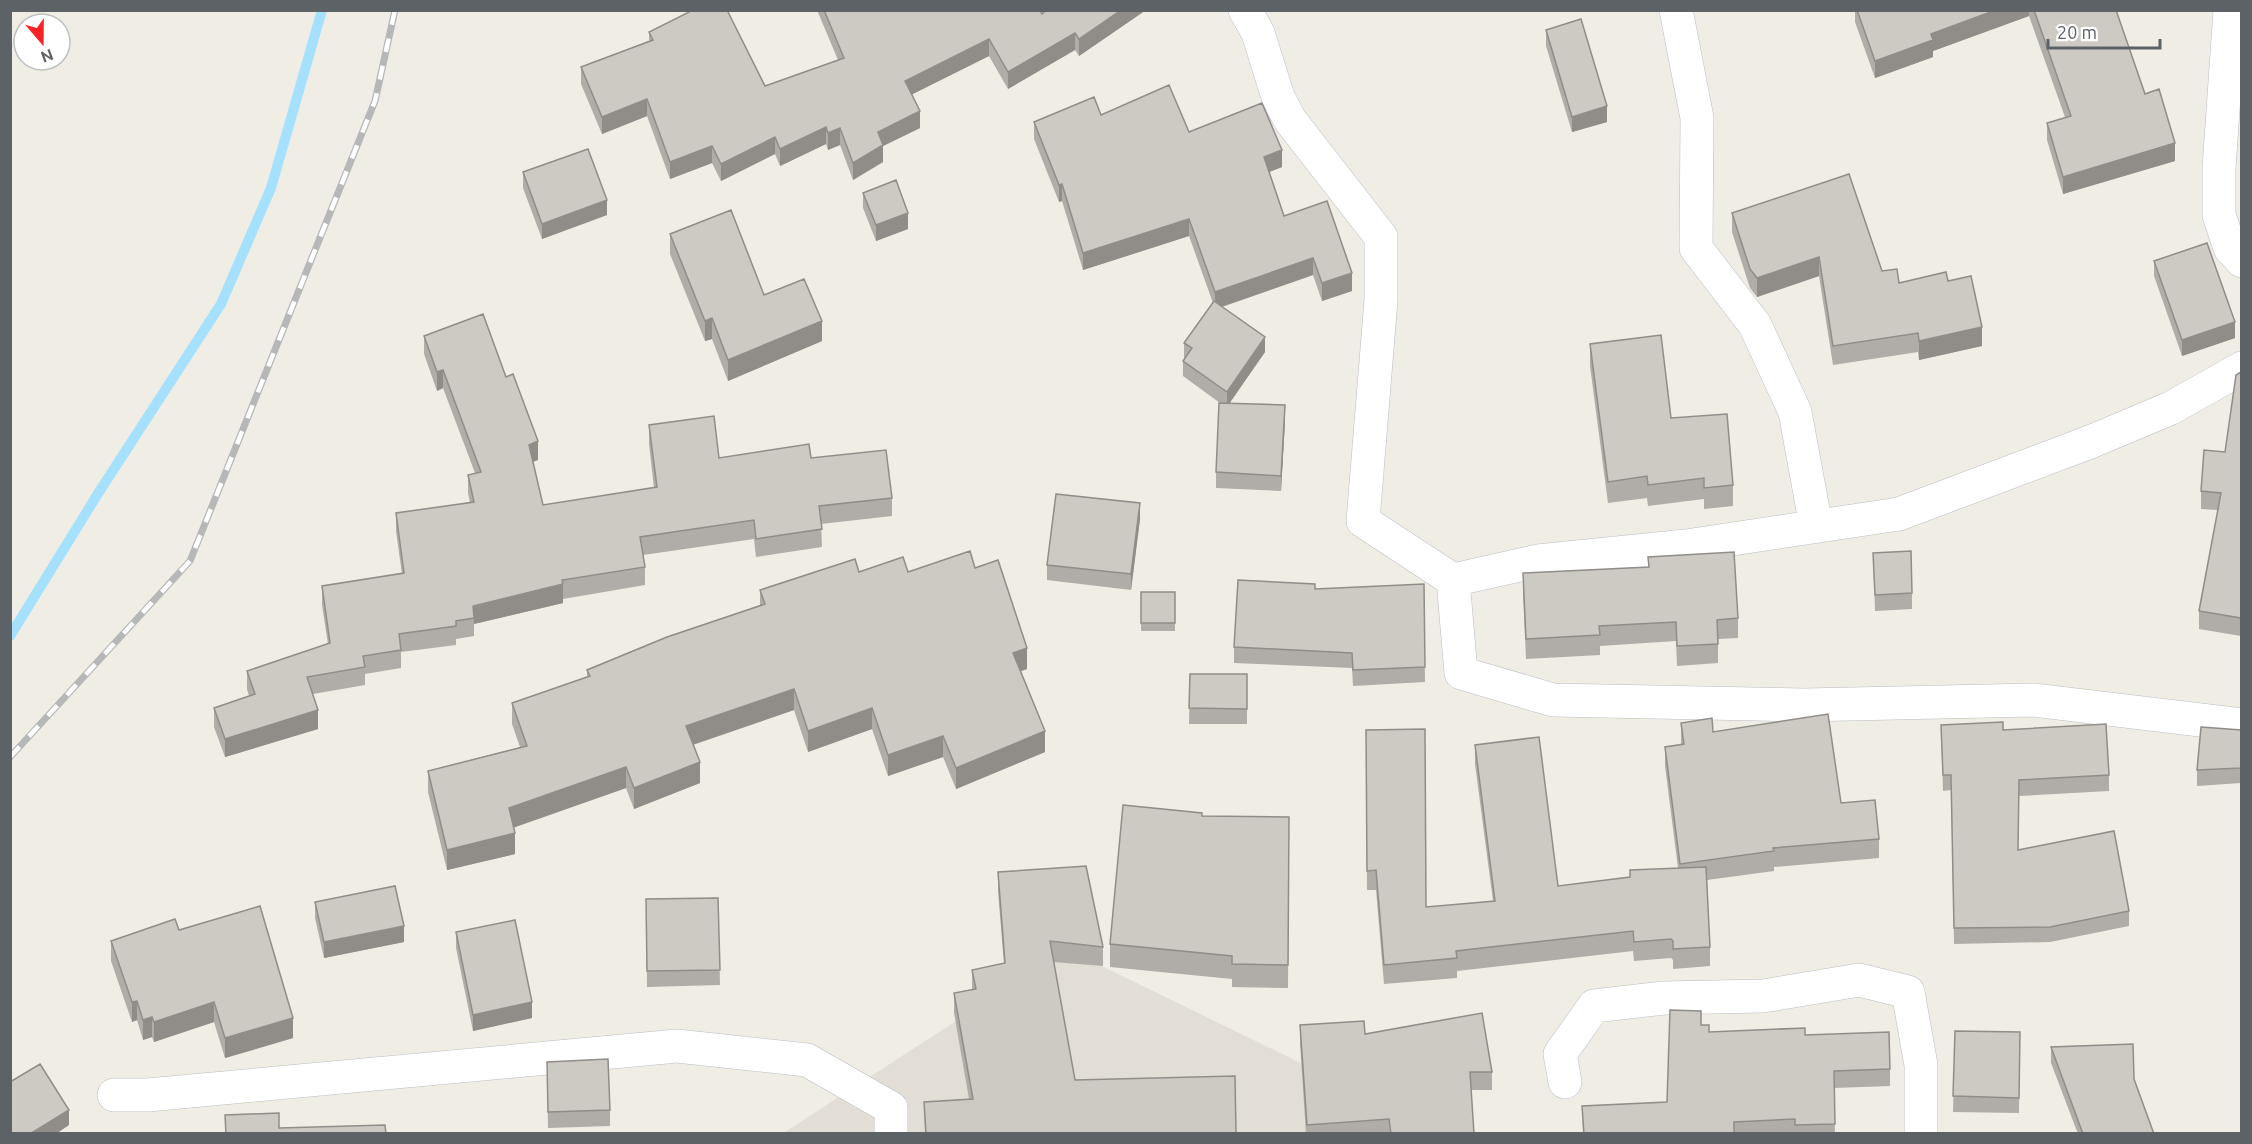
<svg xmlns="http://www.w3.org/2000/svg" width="2252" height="1144" viewBox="0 0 2252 1144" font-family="Ubuntu,sans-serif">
<rect width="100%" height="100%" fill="#f0ede4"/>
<path fill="#e2ded5" d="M1067,949l377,184 -662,1z"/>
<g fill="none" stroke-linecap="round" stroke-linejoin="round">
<path stroke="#a6e0ff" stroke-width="10" d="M10,636l89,-144 122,-188 50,-116 51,-178"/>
<defs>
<path id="minor" d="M1245,10l13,23 20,64 12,23 91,117v63l-18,221 90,59
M1676,10l21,108 -1,130 59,77 40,87 21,114
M2230,10l-11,158v47l11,33 12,13
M2242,368l-71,40 -81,34 -191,72 -213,32 -148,15 -85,19 8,93 92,27 252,5 228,-5 209,25
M1565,1082l-5,-28 34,-48 70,-8 99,-2 96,-16 49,12 13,73v69
M114,1095h34l529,-49 130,14 84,48v26"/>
</defs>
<use href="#minor" stroke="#b9bdc2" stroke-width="34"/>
<use href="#minor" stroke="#fff" stroke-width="33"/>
<defs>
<path id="rail" d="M10,757l180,-196 185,-460 20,-91"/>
</defs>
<use href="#rail" stroke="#b6b7b7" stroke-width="7"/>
<use href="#rail" stroke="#fff" stroke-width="4.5" stroke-dasharray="14" stroke-linecap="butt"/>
</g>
<path fill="#b0ada8" d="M817,10h223l2,4 104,-4 -67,46 -4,-6 -67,39 -19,-33 -77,38 8,34 -37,18v16l-30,18 -13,-35 -12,5 -2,-6 -46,22 -5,-12 -54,27 -9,-18 -42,16 -23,-63 -45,18 -21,-50v-17l68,-26v-9l116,54 73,-26z
M1855,10h261l29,84 30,67 -112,33 -16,-54v-17l18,-6 -36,-101 -96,35v6l-58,21 -20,-56z
M1546,30l61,92 -35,10 -26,-86z
M1101,115l88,17 93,35 -13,5 15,44 68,75 -30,10 -9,-26 -91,32 43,45 -36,51 56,18 -4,70 -65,-3v-16l4,-69 -37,-27v-15l1,-2v-16l29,-40 -24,-67 -106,34 -21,-69 -3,1 -25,-63v-17z
M523,172l84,43 -65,24 -19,-51z
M863,193l45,36 -32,12 -13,-33z
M1732,213l150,58 17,12 49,-2 34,65 -63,14 -1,-8 -85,13 -14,-89 -62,21 -7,-9 -18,-56z
M670,234l94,61 58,46 -94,40 -16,-42 -7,2 -35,-87z
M2154,261l81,77 -53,18 -28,-80z
M424,336l82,41 32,83 -5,2 10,43 111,-17 -5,-44v-19l70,33h92l81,40v18l-71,8 1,23 -66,10 -2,-18 -111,16 2,12v18l-82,14v4l-89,21v12l-18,3v6l-55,7v16l-36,6v11l-52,9 5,35 -93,28 -11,-30v-19l35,-12 -2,-7v-18l81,-27 -6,-39v-19l80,-12 -6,-43v-18l74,-10 -2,-10v-18l7,-2 -32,-85 -6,3 -13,-37z
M1590,344l81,74 62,67v21l-29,3v-10l-56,7 -1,-8 -39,5 -18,-137z
M2241,372v264l-42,-7v-18l19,-101 -17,-1v-18l24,-39z
M1140,519l-9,71 -84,-10v-15z
M1873,553l39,40v16l-37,2z
M1648,557l90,61v20l-20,1v24l-41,3 -1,-25 -76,5v9l-74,4 -3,-66v-20l125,-6z
M975,568l52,101 -7,2 25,81 -89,37 -13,-32 -55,19 -16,-47 -64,23 -14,-42 -101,35 7,38 -66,26 -8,-21 -113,40 2,26 -68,16 -19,-78v-21l92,-24 -8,-23v-21l75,-26v-7l173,-65v-15l99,-18h49z
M1424,584l1,98 -72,4 -1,-18 -118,-5v-16l81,-58z
M1141,592h34v39h-34z
M1190,674h57v50h-58z
M1681,723l32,9 128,71 38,36v19l-105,9v4l-67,9 3,67v19l-37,3v-9l-2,-2 -37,3 -1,-10 -176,20v7l-73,6 -8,-94h-9l-1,-160 60,177 67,-6 -18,-137v-19l83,141 72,-9 48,-9 -13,-102v-19l16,-2z
M1941,725l62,5 106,45v16l-90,5 -1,54 111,61v15l-79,16 -96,2 -3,-154 -8,1z
M2241,730v53l-44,3v-16z
M1202,816l87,1 -1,171 -56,-1v-8l-122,-12v-23z
M998,872l105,75v19l-50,-4 22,118 161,54h-311l-1,-32 45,-3 -15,-86v-20l18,-4v-19l32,-6 -6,-72z
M718,898l2,87 -73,2 -1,-88z
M315,902l89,40 -80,16 -9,-40z
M179,930l114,108 -68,20 -11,-36 -60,20 -2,-5 -9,3 -6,-20 -5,2 -21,-61v-20z
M456,932l76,86 -59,13 -17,-83z
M1300,1025l65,9 127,38v18h-21l3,44h-168l-6,-91z
M1701,1025l8,7 96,3 85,34v17l-56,2 1,46h-252l-1,-28 85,-4z
M1955,1031l65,1 -1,81 -66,-1z
M2051,1047l83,32 20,55h-76l-27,-71z
M547,1077l63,33v16l-62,2z"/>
<path fill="#908d88" d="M1121,10h25l-67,46v-17z
M1996,10h33v6l-96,35v6l-58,21v-17l56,-27z
M1075,33v17l-67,39v-17z
M989,39v17l-84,42v-17z
M647,99v17l-45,18v-17z
M1607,106v16l-35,10v-15z
M920,111v17l-37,18v16l-30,18v-17l25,-31z
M826,127v17l-46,22v-17z
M840,128v17l-12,5v-17z
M775,137v17l-54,27v-17z
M2175,143v18l-112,33v-17z
M712,146v17l-42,16v-17z
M1282,150v17l-18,7v-17z
M1062,184v17l-3,1v-17z
M607,200v15l-65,24v-15z
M908,213v16l-32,12v-16z
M1189,219v17l-106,34v-17z
M1819,257v19l-62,21v-19z
M1313,258v17l-98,34v-17z
M1352,273v18l-30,10v-18z
M712,318v21l-7,2v-20z
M822,321v20l-94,40v-21z
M2235,322v16l-53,18v-16z
M1982,327v19l-63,14v-19z
M1265,337v15l-38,55v-15z
M443,370v18l-6,3v-19z
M1285,405v16l-4,70v-15z
M538,441v19l-9,3v-18z
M1140,503v16l-9,71v-16z
M563,584v19l-89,21 -1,-18z
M1027,648v21l-14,5v-21z
M794,689v21l-108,37v-21z
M872,708v21l-64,23v-21z
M318,710v19l-93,28v-18z
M1045,731v21l-89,37v-21z
M943,736v21l-55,19v-21z
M700,762v21l-66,26v-21z
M626,767v21l-117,41v-21z
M515,833v21l-68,16v-20z
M404,926v16l-80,16v-16z
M137,1001v19l-5,2v-20z
M214,1002v20l-60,20v-20z
M532,1002v16l-59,13v-16z
M152,1017v20l-9,3v-20z
M293,1018v20l-68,20v-20z
M69,1110v15l-13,9h-26z"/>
<path fill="#cdc9c3" stroke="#908d88" stroke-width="1.5" d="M693,10h34l38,76 79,-28 -20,-48h216l2,4 4,-4h75l-42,29 -4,-6 -67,39 -19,-33 -84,42 15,30 -42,21 5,13 -30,18 -13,-35 -12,5 -2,-6 -46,22 -5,-12 -54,27 -9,-18 -42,16 -23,-63 -45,18 -21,-50 72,-27 -4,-8z
M1857,10h139l-65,24 2,6 -58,21z
M2034,10h82l29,84 14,-5 16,54 -112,34 -16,-54 24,-7z
M1581,19l26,87 -35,11 -26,-87z
M1169,85l20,47 73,-29 20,47 -18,7 20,59 43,-15 25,72 -30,10 -9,-25 -98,34 -26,-73 -106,34 -21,-69 -3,1 -25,-63 60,-25 7,18z
M588,149l19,51 -65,24 -19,-52z
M1849,174l33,97 15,-2 2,14 47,-11 2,9 23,-5 11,51 -63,14 -1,-8 -85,13 -14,-89 -62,21 -7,-9 -18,-56z
M896,180l12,33 -32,12 -13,-32z
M731,210l33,85 40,-16 18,42 -94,39 -16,-42 -7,3 -35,-87z
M2207,243l28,79 -53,18 -28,-79z
M1214,301l51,36 -38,55 -44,-31 9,-13 -8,-5z
M483,314l23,63 7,-3 25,67 -9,4 14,60 114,-18 -8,-62 65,-9 5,42 90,-14 2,14 75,-8 6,48 -73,8 3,23 -66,10 -2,-19 -114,17 5,30 -83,13 1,4 -90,22 1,12 -18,3v5l-57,8 2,16 -38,6 2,11 -58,10 11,33 -93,29 -11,-31 41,-14 -8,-23 83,-28 -8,-57 82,-13 -8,-60 78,-11 -6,-27 13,-3 -38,-102 -6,2 -13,-36z
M1661,335l10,83 56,-4 6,71 -29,3v-10l-56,7 -1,-9 -39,6 -18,-138z
M2241,372v246l-42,-7 22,-118 -20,-2 3,-41 21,2 11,-77z
M1219,403l66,2 -4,71 -65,-4z
M1056,494l84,9 -9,71 -84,-9z
M970,551l5,17 23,-8 29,88 -14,5 32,78 -89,37 -13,-32 -55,19 -16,-47 -64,23 -14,-42 -108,37 14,36 -66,26 -8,-21 -117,41 6,25 -68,17 -19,-79 99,-25 -15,-43 78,-27 -3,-6 80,-33 98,-33 -5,-14 95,-31 4,13 44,-15 5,15z
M1911,551l1,42 -37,2 -2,-42z
M1734,552l4,66 -21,2 1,24 -41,2 -1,-24 -77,4 1,9 -74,4 -3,-66 126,-6 -1,-10z
M1238,580l77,4v5l109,-5 1,83 -72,3 -1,-17 -118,-6z
M1141,592h34v31h-34z
M1190,674h57v35l-58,-1z
M1828,714l13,89 34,-3 4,39 -106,9 1,3 -94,13 -15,-117 19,-3 -3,-21 31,-5 1,14z
M2003,722v8l103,-6 3,51 -90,5 -1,70 96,-19 15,80 -79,16 -96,1 -3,-153h-8l-2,-50z
M2201,727l40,3v38l-44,2z
M1425,729l1,178 69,-6 -20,-156 64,-8 19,149 72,-9v-7l76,-3 4,80 -37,2v-8l-2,-2 -37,3 -1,-11 -177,20 1,7 -73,7 -8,-95 -9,1 -1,-141z
M1123,805l79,8v3l87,1 -1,148 -56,-1v-8l-122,-12z
M1086,866l17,81 -53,-6 25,139 160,-4 1,58h-310l-2,-32 49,-3 -19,-106 22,-4 -4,-19 33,-7 -7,-91z
M395,886l9,40 -80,16 -9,-40z
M718,898l2,72 -73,1 -1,-72z
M260,906l33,112 -68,20 -11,-36 -60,20 -2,-5 -9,3 -6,-19 -5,1 -21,-61 64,-22 4,11z
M515,920l17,82 -59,13 -17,-83z
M1670,1010l31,1v14h8v7l96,-4v7l84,-3 1,37 -56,2 1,53 -40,1v-6l-61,3v12h-150l-2,-28 85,-4z
M1482,1013l10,59h-22l4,62h-83l-2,-15 -82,6 -7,-100 64,-4 1,13z
M1955,1031l65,1 -1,66 -66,-2z
M2133,1044l1,35 20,55h-71l-32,-87z
M608,1059l2,51 -62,2 -1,-50z
M40,1064l29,46 -39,24h-20v-52z
M279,1113v15l106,-3 1,9h-160l-1,-19z"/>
<rect width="2252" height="1144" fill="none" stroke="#5c6266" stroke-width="24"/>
<g transform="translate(42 42) rotate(160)"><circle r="28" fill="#ffffff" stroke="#bec0c2" stroke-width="1.5"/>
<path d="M0-4.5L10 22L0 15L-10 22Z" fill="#f92224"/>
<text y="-9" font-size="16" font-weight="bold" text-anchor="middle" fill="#5c6266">N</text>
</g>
<path d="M2048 39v9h112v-9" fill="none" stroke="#5c6266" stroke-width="3"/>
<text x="2057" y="39" font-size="18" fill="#5c6266" stroke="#ffffff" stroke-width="4.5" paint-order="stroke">20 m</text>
</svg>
